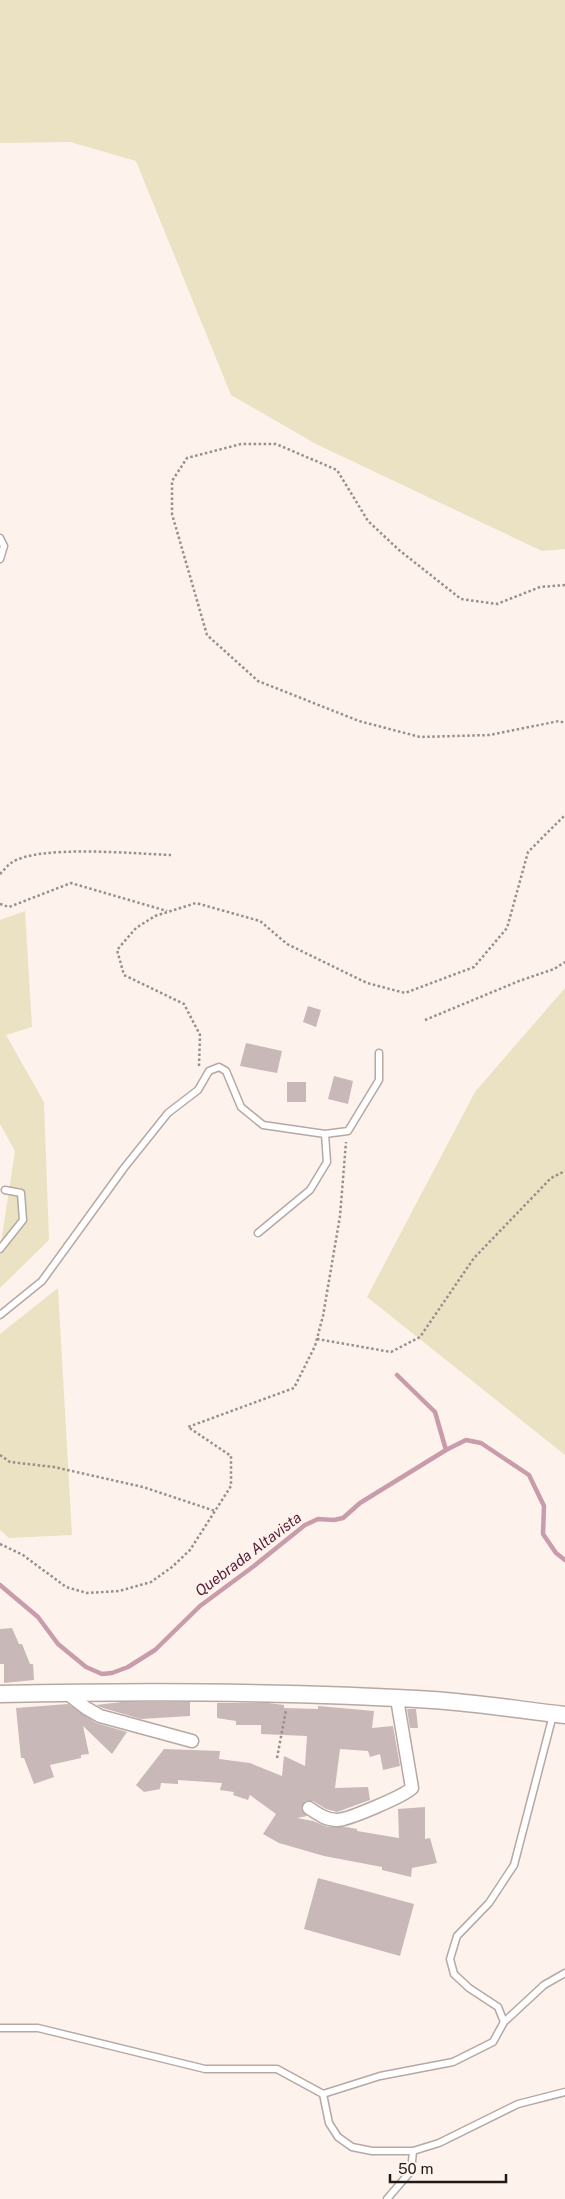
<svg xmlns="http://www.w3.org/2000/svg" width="565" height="2199" viewBox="0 0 565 2199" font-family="'Public Sans',sans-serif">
<rect width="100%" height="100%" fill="#fef2ed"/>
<path fill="#eae2c3" d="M0,0h565v549l-23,2 -226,-107 -85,-49 -95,-234 -66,-19 -70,1z
M25,911l7,116 -26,8 38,67 5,138 -49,48v-39l15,-98 -15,-27v-204z
M565,988v467l-198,-158 108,-205z
M58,1288l14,247 -63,3 -9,-8v-196z"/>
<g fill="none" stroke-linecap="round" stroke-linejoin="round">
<path stroke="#c99cab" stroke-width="4.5" d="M397,1375l38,37 11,38
M0,1585l38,32 20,27 28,23 16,7 10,-1 16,-6 27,-17 45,-44 54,-40 51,-41 13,-6 16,1 9,-2 17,-15 86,-53 20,-10 15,3 48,32 15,31 -1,28 13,19 9,7"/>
</g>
<path fill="#c8b8b7" d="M308,1006l13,4 -5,17 -13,-5z
M246,1043l36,8 -5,22 -37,-7z
M334,1076l19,5 -5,23 -20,-5z
M287,1082h19v20h-19z
M12,1628l7,16h3l8,20h3l1,16 -30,3v-19h-4v-35z
M122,1702h68v14l-49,3 -38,-11 -7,-3z
M217,1703h51l16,2v3l34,1v-3l56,5 -2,17 21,-2 7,40 -17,4 -3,-16 -10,3 -2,-6 -28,-2 -5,39 33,-1 2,13 -33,12 -11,-3 -13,-8h-7l-5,7 6,8 -10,2 16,3 15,6h18l11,2v2l42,7 -1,-29 27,-2v32l5,-1 7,25 -25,5 -1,9 -29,-7v-3l-58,-11 -45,-13 -16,-9 13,-20 -26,-19 -2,5 -15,-5 1,-3 -14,-2 2,-7 -44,-3v4l-17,-1 -1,6 -16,3 -8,-7 28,-36 56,2 -1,8 31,4 32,13 2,-20 21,10 2,-30 -46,-2v-9h-25v-4l-19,-3z
M68,1704l28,19 31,9 -15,22 -29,-28 6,28 -8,1v3l-31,7 4,12 -20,7 -10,-26h-3l-5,-50z
M407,1709h9l2,19h-8z
M318,1878l96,26 -14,52 -96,-27z"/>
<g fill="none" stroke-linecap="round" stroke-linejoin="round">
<defs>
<path id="service" d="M0,538l4,8 -4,13
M258,1233l52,-43 17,-28 -2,-28
M0,1249l23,-29 -2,-27 -16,-3
M0,1315l42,-34 82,-113 44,-55 30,-23 11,-19 10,-4 7,4 15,36 22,18 62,9 23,-3 31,-51v-27
M504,2022l40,-37 21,-12
M0,2028h38l167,41h72l46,25 57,-18 73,-14 40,-20 11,-20 -6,-15 -29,-19 -15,-14 -4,-15 7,-23 32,-33 25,-38 39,-150
M323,2094l6,29 9,14 14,10 20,4h41l26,-8 79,-39 47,-12
M387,2199l24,-28 2,-20"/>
<path id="minor" d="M68,1694l18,14 14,8 92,25
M309,1808c9,6 17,12 28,12 11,0 67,-24 75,-32l-15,-89"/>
<path id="tertiary" d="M0,1694c144,-3 289,-3 433,6 44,3 88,10 132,15"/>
</defs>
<use href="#service" stroke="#b6a8a2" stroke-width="9"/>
<use href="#minor" stroke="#b6a8a2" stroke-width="15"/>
<use href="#tertiary" stroke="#b6a8a2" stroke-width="19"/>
<path stroke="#988f8c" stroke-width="2.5" stroke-dasharray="2.5 2.5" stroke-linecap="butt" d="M565,585l-25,2 -43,17 -36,-5 -62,-49 -31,-29 -31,-51 -61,-26h-35l-54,14 -15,23v33l35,121 51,46 101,40 61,16 70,-2 69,-14 6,2
M0,874c4,-4 7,-8 11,-11 27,-19 125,-9 160,-8
M0,904l9,3 62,-24 96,28
M425,1020l94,-39 35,-12 11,-7
M199,1066l1,-31 -16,-31 -60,-29 -7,-25 19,-22 19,-12 41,-13 64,18 27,23 80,39 38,10 69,-26 33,-39 21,-76 37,-37
M317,1339l74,13 29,-15 54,-79 77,-80 14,-7
M0,1455l10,7 44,5 89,20 72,24
M0,1544l23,11 43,32 21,6 32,-2 32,-9 21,-15 18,-17 41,-64v-30l-43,-29 106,-39 21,-42 8,-30 17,-100 6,-74
M277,1758l9,-48"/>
<use href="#service" stroke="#fff" stroke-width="6"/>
<use href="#minor" stroke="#fff" stroke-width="12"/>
<use href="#tertiary" stroke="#fff" stroke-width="16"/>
</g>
<g text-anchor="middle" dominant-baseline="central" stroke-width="4.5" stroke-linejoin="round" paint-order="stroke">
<g font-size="15" font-style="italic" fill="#592139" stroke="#fef2ed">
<text transform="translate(248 1554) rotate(-37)">Quebrada Altavista</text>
</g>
</g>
<path d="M390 2174v8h116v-8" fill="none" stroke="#1f1a18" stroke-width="2.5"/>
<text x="398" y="2174" font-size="15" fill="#1f1a18" stroke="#fef2ed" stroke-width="4" paint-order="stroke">50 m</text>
</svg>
